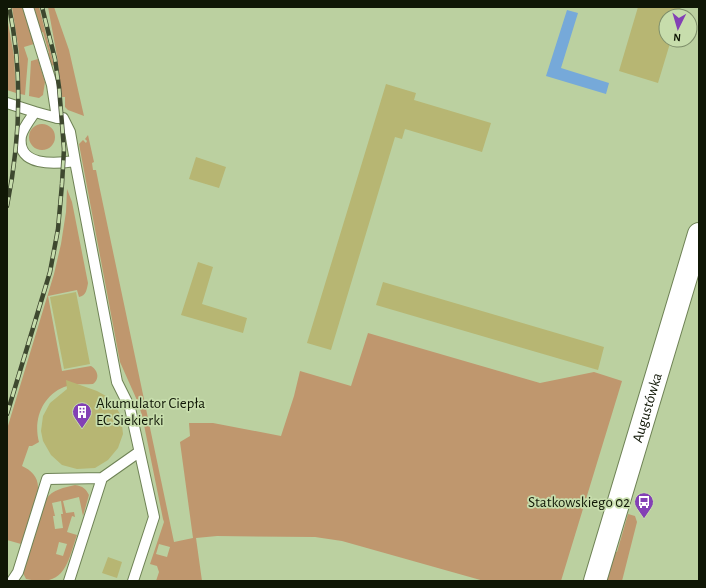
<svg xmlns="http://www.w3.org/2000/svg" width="706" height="588" viewBox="0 0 706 588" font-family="'Alegreya Sans',sans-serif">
<rect width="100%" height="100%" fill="#bbd0a0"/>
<path fill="#bf976e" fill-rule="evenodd" d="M12,7h11l11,37 -10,3 4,12 -3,36 -5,-1 -1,-42z
M34,7h5l15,58 -3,1 -3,-13h1l-6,-21 -2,1z
M48,7h6l15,43 15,66 -16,-6 -3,-3v-10h-3l-5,-41z
M7,17l7,39 2,37 -9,-3z
M38,59l7,23 -2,13 -4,3 -10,-2 2,-35z
M29 137a13 13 0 1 1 26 0a13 13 0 1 1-26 0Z
M88,135l6,27 -2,1 1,7h3l3,15 75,357 19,-4 -13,-96 10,-6 -1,-13h24l68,13 13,-40 6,-25 51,15 17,-53 172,50 54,-11 28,9 -61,200h-77l-142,-40 -27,-4 -98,-1 -21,2 6,43h-46l3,-9 -2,-6 -7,-2 14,-42 -1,-3 -21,-104 -6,-17 -16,-36 -41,-218 4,-4 3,3 1,-2 -2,-2zM159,544l11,3 -3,10 -11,-3z
M67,189l5,13 16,81c-1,6 -2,13 -9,14l-2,-7 -29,6 14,75 29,-5c7,4 9,13 2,18 -10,1 -19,-1 -29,3 -22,9 -31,33 -25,55l-7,4h-3l-7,20c9,4 16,11 16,21 0,13 -13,44 -17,57l-14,-4v-111l47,-155 7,-30 5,-32z
M75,485c8,1 11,4 14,10l-6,21 -4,-19 -16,4 3,12 8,-1 1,5 -3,-1 -5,16 10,3c-10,29 -12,53 -51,44l-3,-6 23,-74c7,-10 18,-11 29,-14zM61,501l2,13h-2l2,14 -8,1 -2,-13h2l-3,-13zM59,542l8,2 -4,12 -7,-2z
M628,514l7,2 2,6 -15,59h-18l9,-30 4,1z"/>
<path fill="#76a9d9" d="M567,10l11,3 -17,55 48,15 -3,11 -60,-18z"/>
<path fill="#b7b673" d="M638,7h43l-3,9h-12v24h5l-13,43 -39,-12z
M386,84l30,9 -2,7 77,23 -9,29 -77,-23 -3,10 -7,-2 -64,213 -24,-7z
M196,157l30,10 -7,21 -30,-9z
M198,262l15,5 -11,37 45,14 -4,15 -62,-18z
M383,282l221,65 -6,23 -222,-65z
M76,292l14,72 -26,5 -14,-72z
M66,380l31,11 9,5 9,9 6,11 2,18 -5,14 -10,12 -13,8 -18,1 -15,-4 -11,-10 -8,-14 -2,-10 2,-15 7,-13 17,-14z
M108,557l14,5 -5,16 -15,-5z"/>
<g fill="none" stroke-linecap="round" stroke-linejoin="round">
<defs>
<path id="lane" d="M28,7l24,78 5,33h6l7,14 5,29 42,221 13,26 24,109 -21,64
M7,103l28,9
M57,118l-22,-6c-4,6 -12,16 -14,24 -5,31 34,28 54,25
M12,581l6,-9 29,-93 55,-1
M69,581l33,-103 37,-26"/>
<g id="secondary">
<path id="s1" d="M595,581l104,-347"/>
</g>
</defs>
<use href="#lane" stroke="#6e8255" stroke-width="12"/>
<use href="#secondary" stroke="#6e8255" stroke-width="24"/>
<use href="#lane" stroke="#fff" stroke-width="10"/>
<use href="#secondary" stroke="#fff" stroke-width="22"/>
<defs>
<path id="rail" d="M7,206c13,-65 16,-134 2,-199
M7,414l43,-142 8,-43 4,-45 2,-35 -5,-62 -4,-28 -13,-52"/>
</defs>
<use href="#rail" stroke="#3e482f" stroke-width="4.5"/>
<use href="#rail" stroke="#c7ddac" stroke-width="3" stroke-dasharray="9" stroke-linecap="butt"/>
</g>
<defs>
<symbol id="building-pin" viewBox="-11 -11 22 30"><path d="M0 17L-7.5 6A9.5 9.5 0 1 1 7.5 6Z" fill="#8340b5" stroke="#c7ddac"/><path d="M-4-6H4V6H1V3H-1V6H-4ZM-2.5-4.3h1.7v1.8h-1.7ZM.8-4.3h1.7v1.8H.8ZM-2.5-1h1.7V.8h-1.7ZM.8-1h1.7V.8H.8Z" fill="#fff"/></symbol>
<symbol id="bus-pin" viewBox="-11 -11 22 30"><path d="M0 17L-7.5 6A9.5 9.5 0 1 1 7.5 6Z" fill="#8340b5" stroke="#c7ddac"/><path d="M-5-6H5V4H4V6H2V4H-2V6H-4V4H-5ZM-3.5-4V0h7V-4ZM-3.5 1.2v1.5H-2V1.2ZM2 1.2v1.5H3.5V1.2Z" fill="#fff"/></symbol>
</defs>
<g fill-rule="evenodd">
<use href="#building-pin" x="71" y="401" width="22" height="30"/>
<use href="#bus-pin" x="633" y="491" width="22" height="30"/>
</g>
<g text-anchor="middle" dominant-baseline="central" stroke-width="3.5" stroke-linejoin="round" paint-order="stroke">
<g font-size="15" fill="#101706" stroke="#c7ddac" text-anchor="start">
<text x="96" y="403">Akumulator Ciepła<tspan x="96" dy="17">EC Siekierki</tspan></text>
<text x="630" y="502" text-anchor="end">Statkowskiego 02</text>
</g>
<g font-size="15" fill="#101706" stroke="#c7ddac">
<text stroke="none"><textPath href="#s1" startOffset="181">Augustówka</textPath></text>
</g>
</g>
<rect width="706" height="588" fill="none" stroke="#101706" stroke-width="16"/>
<g transform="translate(678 28) rotate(185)"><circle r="19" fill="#c7ddac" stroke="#7e8e6a"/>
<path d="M0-3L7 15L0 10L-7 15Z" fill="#8340b5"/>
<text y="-6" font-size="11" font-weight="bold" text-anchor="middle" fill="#101706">N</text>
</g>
</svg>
